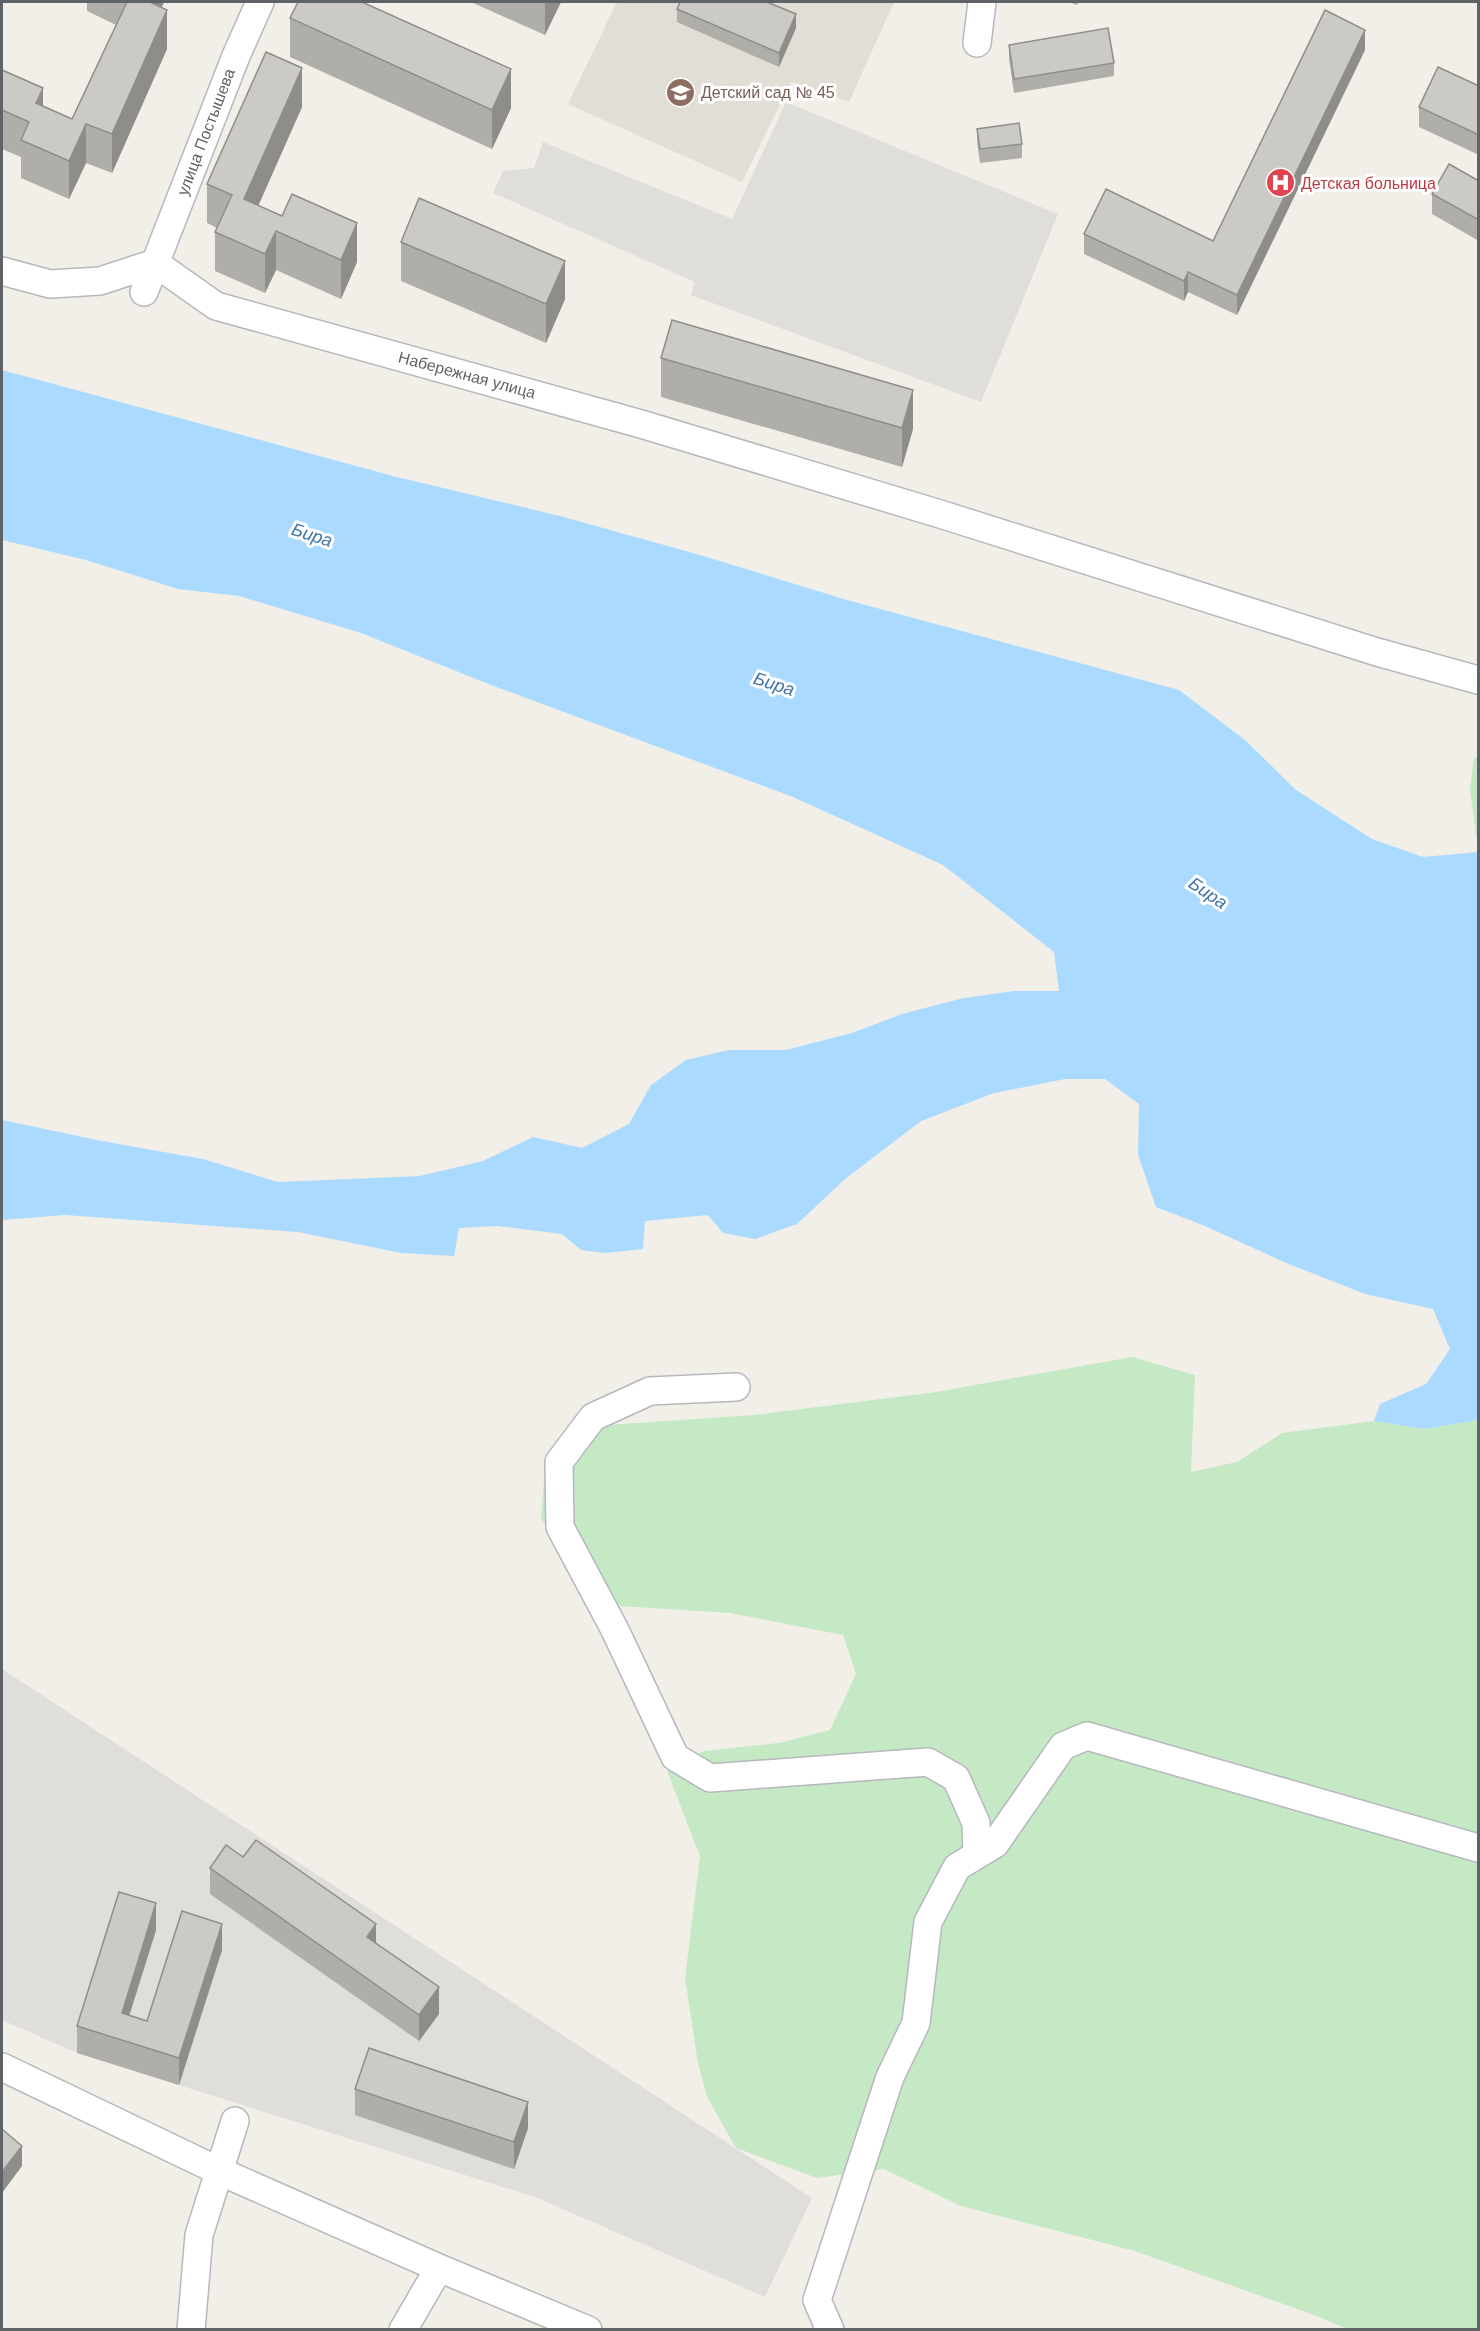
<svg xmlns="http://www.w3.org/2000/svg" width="1480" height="2331" viewBox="0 0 1480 2331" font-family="Arial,sans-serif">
<rect width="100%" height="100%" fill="#f1efe8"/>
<path fill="#e0deda" d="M786,102l272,112 -77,188 -290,-107 4,-13 -202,-89 10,-22 31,-3 9,-26 189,77z
M2,1669l810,529 -47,99 -230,-100 -458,-144 -75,-33z"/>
<path fill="#e1ded6" d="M617,2h277l-45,100 -58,-20 -49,100 -174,-78z"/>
<path fill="#c5e8c5" d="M1474,758h4v91l-8,-59z
M1132,1357l63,18 -4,97 46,-10 45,-29 92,-12 50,8 54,-9v909h-131l-30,-13 -182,-65 -174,-45 -77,-37 -67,9 -81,-30 -29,-51 -9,-34 -13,-85 15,-122 -33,-85 37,-20 75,-8 51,-13 26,-56 -13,-39 -113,-22 -110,-7 -47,-33 -32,-55 4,-51 18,-30 45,-12 146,-10 182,-23z"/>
<path fill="#aadaff" d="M2,370l391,106 167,40 140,39 147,45 332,90 66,50 51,50 76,49 51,18 55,-5v568l-54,9 -50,-8 6,-17 46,-20 24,-35 -17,-40 -68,-15 -81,-32 -79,-36 -49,-19 -18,-52 1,-51 -34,-25h-40l-71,14 -73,28 -76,58 -48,45 -42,15 -32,-6 -15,-18 -63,6 -2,28 -38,4 -24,-3 -19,-16 -65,-8 -38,2 -5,28 -53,-3 -103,-21 -233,-17 -63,5v-100l100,21 101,18 75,23 142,-6 63,-15 50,-24 49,11 47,-24 22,-39 35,-25 43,-10h57l66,-17 50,-19 62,-16 51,-7h44l-5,-39 -111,-87 -150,-68 -302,-112 -130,-52 -122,-37 -61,-7 -92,-29 -84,-20z"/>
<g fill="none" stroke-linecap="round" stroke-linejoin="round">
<defs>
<path id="minor" d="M977,43l5,-41
M155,263l61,43 425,118 299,90 437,138 101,28
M2,271l48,13 50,-3 55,-18
M144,292l92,-236 24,-54
M736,1387l-86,4 -57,26 -34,45 1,65 55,103 60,127 35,21 218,-16 28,16 20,45 1,32
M2,2067l217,104 220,97 149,62
M191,2330l8,-95 36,-114
M403,2330l36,-62
M830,2330l-13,-30 73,-223 26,-54 12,-101 29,-55 38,-23 68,-98 24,-10 391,112"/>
</defs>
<use href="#minor" stroke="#b5b8bc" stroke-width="30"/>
<use href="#minor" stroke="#fff" stroke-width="27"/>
</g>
<path fill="#afaea9" d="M87,2h77l-2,5 5,42 -55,124 -26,-10 -17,36 -48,-21v-21l-19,-8v-79l41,36 29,13 44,-94 -29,-14z
M471,2h90l-16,33z
M1069,2h10l-2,3z
M677,9l119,19 -17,39 -102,-45z
M290,18l221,90 -19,41 -202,-92z
M1009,45l105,18v13l-100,17 -5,-34z
M1365,50l-128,265 -49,-23 -4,9 -100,-47v-20l129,7z
M1479,86v69l-60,-28v-20z
M302,107l-44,98 99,57 -16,37 -65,-29 -11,23 -50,-22v-39l2,-4 -10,-5v-39z
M977,129l45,15v14l-42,5 -3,-21z
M1479,181v60l-47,-27v-20z
M401,242l164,57 -19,44 -145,-62z
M661,358l252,71 -11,38 -241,-70z
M243,1857l133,86 63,71 -20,27 -209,-147v-26z
M156,1930l-27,85 18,6 75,-71 -43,135 -102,-32v-27z
M355,2089l173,39 -14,41 -159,-54z"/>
<path fill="#8f8d8a" d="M147,2h17l-17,36z
M545,2h16l-16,33z
M167,10v39l-55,124v-39z
M796,14v14l-17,39v-14z
M1365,30v20l-128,265v-20z
M302,68v39l-58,131v-39z
M511,69v39l-19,41v-39z
M43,88v39l-7,-24z
M86,124v39l-17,36v-38z
M357,223v39l-16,37v-39z
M276,231v39l-11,23v-39z
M565,261v38l-19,44v-39z
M1188,272v20l-4,9v-20z
M913,390v39l-11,38v-39z
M156,1903v27l-34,109v-26z
M222,1924v26l-43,135v-27z
M376,1924v26l-9,-13z
M439,1987v27l-20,27v-26z
M528,2102v26l-14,41v-27z
M22,2146v20l-20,27v-21z"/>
<path fill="#cccac5" stroke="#8f8d8a" stroke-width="1.5" d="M127,2h23l17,8 -55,124 -26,-10 -17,37 -48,-21 8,-18 -27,-12v-40l41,18 -7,15 36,16z
M298,2h64l149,67 -19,41 -202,-92z
M680,2h87l29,12 -17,39 -102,-44z
M1325,10l40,20 -128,265 -49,-23 -4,9 -100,-47 22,-45 107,52z
M1108,28l6,35 -100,16 -5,-34z
M266,52l36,16 -58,131 38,17 10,-22 65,29 -16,37 -65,-29 -11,23 -50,-22 17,-37 -25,-11z
M1438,67l41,19v49l-60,-28z
M1019,123l3,21 -42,5 -3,-20z
M1449,164l30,17v39l-47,-26z
M419,198l146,63 -19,43 -145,-62z
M672,320l241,70 -11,38 -241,-70z
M256,1840l120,84 -9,13 72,50 -20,28 -209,-147 16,-23 17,12z
M119,1892l37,11 -34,110 25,8 35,-110 40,13 -43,134 -102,-32z
M369,2048l159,54 -14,40 -159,-53z
M2,2129l20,17 -20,26z"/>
<defs>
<symbol id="school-disc" viewBox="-11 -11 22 22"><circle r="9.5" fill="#8d6e63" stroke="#fff"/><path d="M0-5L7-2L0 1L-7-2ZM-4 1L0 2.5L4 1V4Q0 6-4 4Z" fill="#fff"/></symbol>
<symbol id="hospital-disc" viewBox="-11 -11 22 22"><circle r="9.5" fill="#e0444e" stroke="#fff"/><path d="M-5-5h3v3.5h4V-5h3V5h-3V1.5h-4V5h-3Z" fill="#fff"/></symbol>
</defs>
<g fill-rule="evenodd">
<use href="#school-disc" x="664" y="76" width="33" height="33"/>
<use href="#hospital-disc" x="1264" y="166" width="33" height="33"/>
</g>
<g text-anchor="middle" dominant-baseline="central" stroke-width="6" stroke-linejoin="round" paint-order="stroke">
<g font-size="16" fill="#785e54" stroke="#fff" text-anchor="start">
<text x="701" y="92">Детский сад № 45</text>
</g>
<g font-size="16" fill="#5f6368" stroke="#fff">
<text transform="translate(206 132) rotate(-69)">улица Постышева</text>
<text transform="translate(467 375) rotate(15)">Набережная улица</text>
</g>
<g font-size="16" fill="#be3a42" stroke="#fff" text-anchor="start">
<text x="1301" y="183">Детская больница</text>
</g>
<g font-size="18" font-style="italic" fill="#4174aa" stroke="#fff">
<text transform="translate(312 535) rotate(18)">Бира</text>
<text transform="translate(774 684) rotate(18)">Бира</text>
<text transform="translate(1208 893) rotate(34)">Бира</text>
</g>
</g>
<rect width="1480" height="2331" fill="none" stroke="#5f6368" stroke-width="6"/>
</svg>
